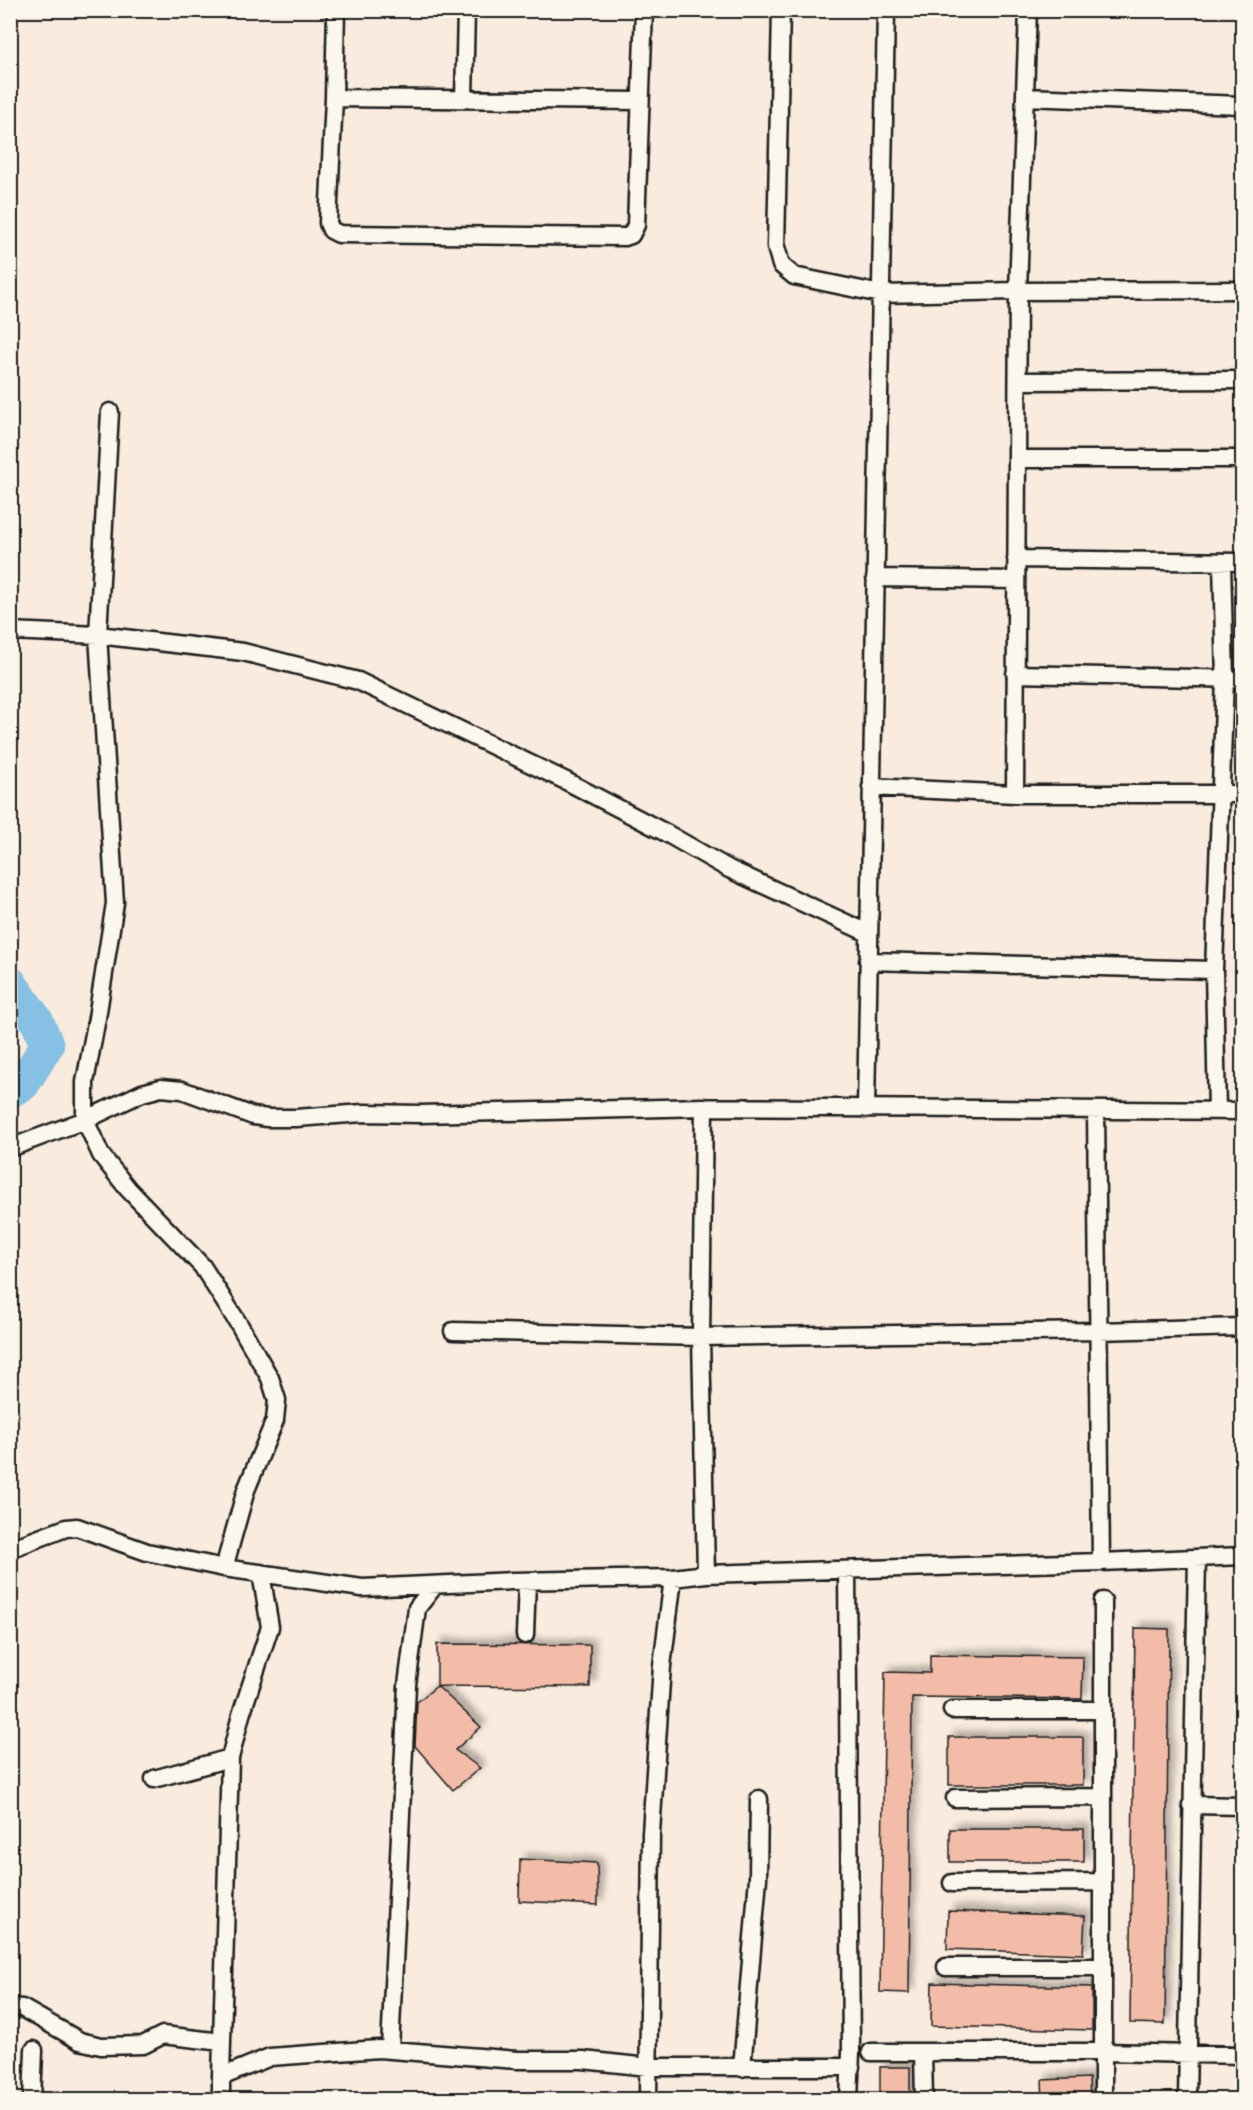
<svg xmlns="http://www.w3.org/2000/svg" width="1253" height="2110" viewBox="0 0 1253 2110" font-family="Mynerve,sans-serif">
<defs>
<filter id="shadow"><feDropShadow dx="5.5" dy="-5.5" stdDeviation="3" flood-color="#0004"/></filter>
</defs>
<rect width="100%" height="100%" fill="#f9ebde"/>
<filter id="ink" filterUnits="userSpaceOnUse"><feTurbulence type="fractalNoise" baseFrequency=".0167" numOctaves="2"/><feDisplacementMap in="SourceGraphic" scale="12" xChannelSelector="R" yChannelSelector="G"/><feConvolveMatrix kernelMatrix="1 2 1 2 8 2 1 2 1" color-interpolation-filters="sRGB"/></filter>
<g filter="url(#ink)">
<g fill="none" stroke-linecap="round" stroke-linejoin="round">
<path stroke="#86c0e5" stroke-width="34" d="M10,983l27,38 10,24 -24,39 -13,7"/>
</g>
<path fill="#f3bca8" stroke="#1c1c1c" stroke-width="1.5" filter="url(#shadow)" d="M1135,1628l34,1 -4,395 -35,-1z
M437,1644l153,1v42l-153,-1z
M930,1655l153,2 -1,42 -170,-2 -3,296 -29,-1 5,-320 45,1z
M437,1686l44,41 -26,23 25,18 -27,22 -38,-44 2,-44z
M949,1737h134v48h-134z
M950,1829h134v33h-134z
M520,1859l77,4 1,42 -79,-4z
M948,1911l137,5 -2,38 -136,-5z
M932,1983l160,4v43l-161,-4z
M880,2067h30v33h-30z
M1089,2078l1,22h-47l-1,-20z"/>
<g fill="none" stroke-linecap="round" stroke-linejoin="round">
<defs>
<path id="street" d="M336,10l-2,88 -6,125 3,7 8,4 286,3 6,-2 5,-10 8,-215
M781,10l-5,237 5,18 13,11 87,18 137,-3 224,-1
M1025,97l217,8
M334,98l306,3
M464,99l2,-89
M1018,381l224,-1
M1018,459h224
M1016,559l226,3
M875,578l141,2
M10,631l88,4 145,17 115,29 208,100 100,52 63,36 139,64
M1015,674l227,5
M871,787l144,7h227
M1015,794l3,-503 10,-281
M868,961l346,9
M704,1107l-3,230 5,237
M866,1109l20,-1099
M1096,1110l5,452 141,-6
M1217,1111l-3,-141 11,-291 -3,-117
M10,1148l75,-28 57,-27 19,-5 21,2 71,26 14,2h29l67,-5 58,1 283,-7 538,4
M453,1331l248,6 397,-6 144,-4
M10,1549l56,-21 11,-1 70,25 77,16 22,-78 29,-70 2,-20 -7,-22 -30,-52 -38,-60 -74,-77 -27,-34 -16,-35v-38l12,-64 18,-115 -17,-268 12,-223
M224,1568l138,20 150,-7 161,-3 33,-4 395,-12
M847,1571l4,481 -2,48
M1103,1601v499
M525,1635l2,-54
M952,1710h150
M154,1779l76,-21
M955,1798l147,-1
M1191,1805l51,1
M952,1883l151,-1
M946,1967h157
M10,2007l12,1 58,33 21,5 42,-1 20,-10 59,7
M390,2050l17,-365 10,-77 18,-23
M871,2052h232l139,3
M923,2053l1,47
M742,2068l16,-190 1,-79
M221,2077l9,-319 11,-43 29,-88 -9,-54
M32,2100l2,-50
M221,2100v-23l49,-20 109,-8 138,11h66l65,7h203
M648,2100l3,-267 11,-167 11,-88
M1187,2100l10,-542"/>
</defs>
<use href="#street" stroke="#1c1c1c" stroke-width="21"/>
<use href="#street" stroke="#fbf7ec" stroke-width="16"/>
</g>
</g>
<rect width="1253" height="2110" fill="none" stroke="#fbf7ec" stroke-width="36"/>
<rect x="18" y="18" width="1217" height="2074" fill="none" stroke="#1c1c1c" stroke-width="2" filter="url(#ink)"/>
</svg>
